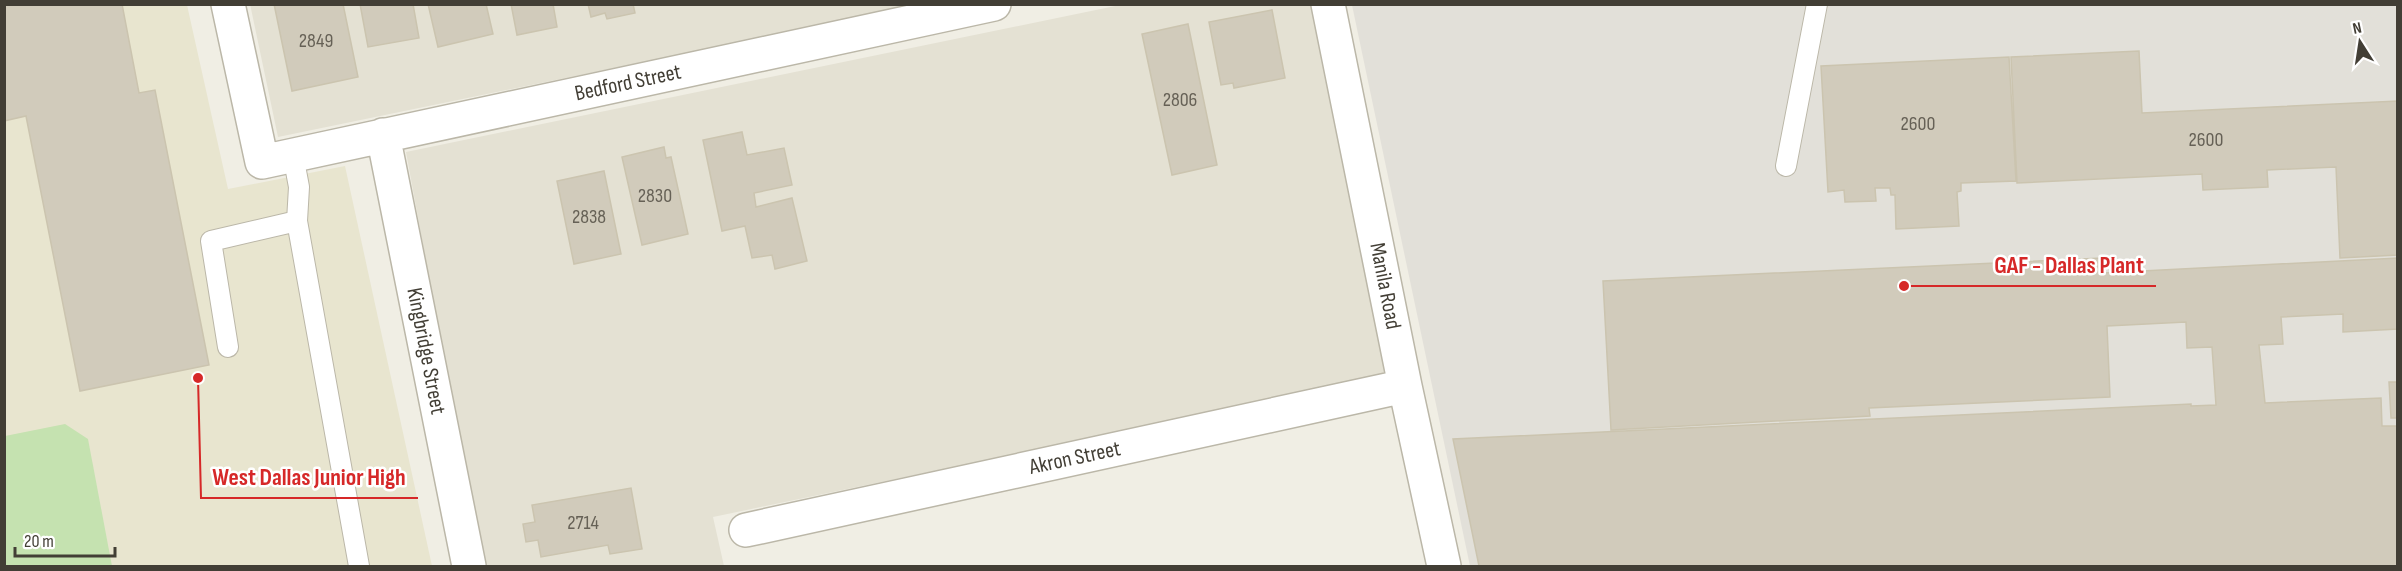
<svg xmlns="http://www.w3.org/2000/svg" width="2402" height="571" viewBox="0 0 2402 571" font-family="'Sofia Sans Condensed',sans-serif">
<rect width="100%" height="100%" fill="#f0eee4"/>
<path fill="#e4e1d3" d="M250,4l671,1 -643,132z
M1120,5h195l74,371 -676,141 11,49h-242l-76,-414z"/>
<path fill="#e2e0d9" d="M1352,5h1045v561h-927z"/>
<path fill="#e8e5cf" d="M4,5h183l41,184 117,-23 87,400h-427z"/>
<path fill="#c5e2b0" d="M65,424l23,15 24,127h-107v-130z"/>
<path fill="#d1cbbb" stroke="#cbc4af" stroke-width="1.5" d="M4,4h118l17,89 16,-3 54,275 -129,26 -54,-275 -22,5z
M274,4h69l15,73 -66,14z
M360,4h53l6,34 -51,9z
M428,4h58l7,30 -55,13z
M511,4h42l4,23 -40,8z
M588,4h45l2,9 -28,6 -2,-6 -14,4z
M1272,10l13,68 -51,10 -1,-5 -12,2 -12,-63z
M1188,24l29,141 -45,10 -30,-141z
M2139,51l3,62 256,-12v154l-58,3 -4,-91 -69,3 1,17 -65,3 -1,-16 -185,9 -6,-126z
M2009,57l7,124 -55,2v8l-4,1 2,34 -63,3 -1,-34h-4l-1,-7h-15l1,13 -31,1 -1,-12 -16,2 -7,-126z
M742,132l5,23 37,-7 8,37 -38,8 2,14 36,-9 15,63 -32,8 -3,-14 -20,3 -7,-32 -23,5 -19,-91z
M664,147l2,11 5,-1 17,77 -46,11 -20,-88z
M604,171l17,83 -47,10 -17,-83z
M2102,258l1,15 295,-15v71l-55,3v-18l-62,3 2,27 -24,1 6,58 116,-5 1,28h16v140h-919l-26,-127 738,-35v2l25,-1 -4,-58 -25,1 -1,-26 -79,4 3,71 -241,11 1,8 -259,14 -8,-149z
M2389,382h9v36h-7z
M631,488l11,61 -32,5 -2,-9 -67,12 -3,-17 -12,2 -3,-18 12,-2 -3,-17z"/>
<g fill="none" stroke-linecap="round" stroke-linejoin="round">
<defs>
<path id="service" d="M293,155l6,32 -2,34 62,345
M1786,166l31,-162
M228,347l-17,-106 86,-20"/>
<path id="minor" d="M228,4l34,158 732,-158
M1328,4l77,382 39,180
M383,135l86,431
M746,530l659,-144"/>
</defs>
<use href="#service" stroke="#bbb7a8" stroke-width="22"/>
<use href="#minor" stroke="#bbb7a8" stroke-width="36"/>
<use href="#service" stroke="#fff" stroke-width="20"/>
<use href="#minor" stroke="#fff" stroke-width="33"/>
</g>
<g text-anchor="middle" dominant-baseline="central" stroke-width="5" stroke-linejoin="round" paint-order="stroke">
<g font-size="20" fill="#666156">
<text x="316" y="41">2849</text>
<text x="1180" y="100">2806</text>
<text x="1918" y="124">2600</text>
<text x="2206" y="140">2600</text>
<text x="655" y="196">2830</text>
<text x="589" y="217">2838</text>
<text x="583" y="523">2714</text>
</g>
<g font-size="22" fill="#423e35" stroke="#fff">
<text transform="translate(628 83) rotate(-12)">Bedford Street</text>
<text transform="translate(1385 286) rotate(79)">Manila Road</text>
<text transform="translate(426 351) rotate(79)">Kingbridge Street</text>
<text transform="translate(1075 458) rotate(-12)">Akron Street</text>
</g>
</g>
<path fill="none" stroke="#d62828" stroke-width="2" d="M1904 286L1982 286H2156M198 378L201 498H418"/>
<g fill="#d62828" stroke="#fff" stroke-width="2">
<circle cx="1904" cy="286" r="6"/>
<circle cx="198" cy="378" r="6"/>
</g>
<g font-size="24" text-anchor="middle" font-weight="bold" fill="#d62828" stroke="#fff" stroke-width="5" stroke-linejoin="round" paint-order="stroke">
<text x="2069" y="273">GAF - Dallas Plant</text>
<text x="309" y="485">West Dallas Junior High</text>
</g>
<rect width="2402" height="571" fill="none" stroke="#423e35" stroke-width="12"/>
<g transform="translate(2360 42) rotate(348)" stroke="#ffffff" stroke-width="4.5" paint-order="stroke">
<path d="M0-4.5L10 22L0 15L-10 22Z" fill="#423e35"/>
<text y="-9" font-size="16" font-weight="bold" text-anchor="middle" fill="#423e35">N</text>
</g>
<path d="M15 547v9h100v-9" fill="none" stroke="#423e35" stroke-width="3"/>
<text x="24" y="547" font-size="18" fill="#423e35" stroke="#ffffff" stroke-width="4.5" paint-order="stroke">20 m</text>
</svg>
